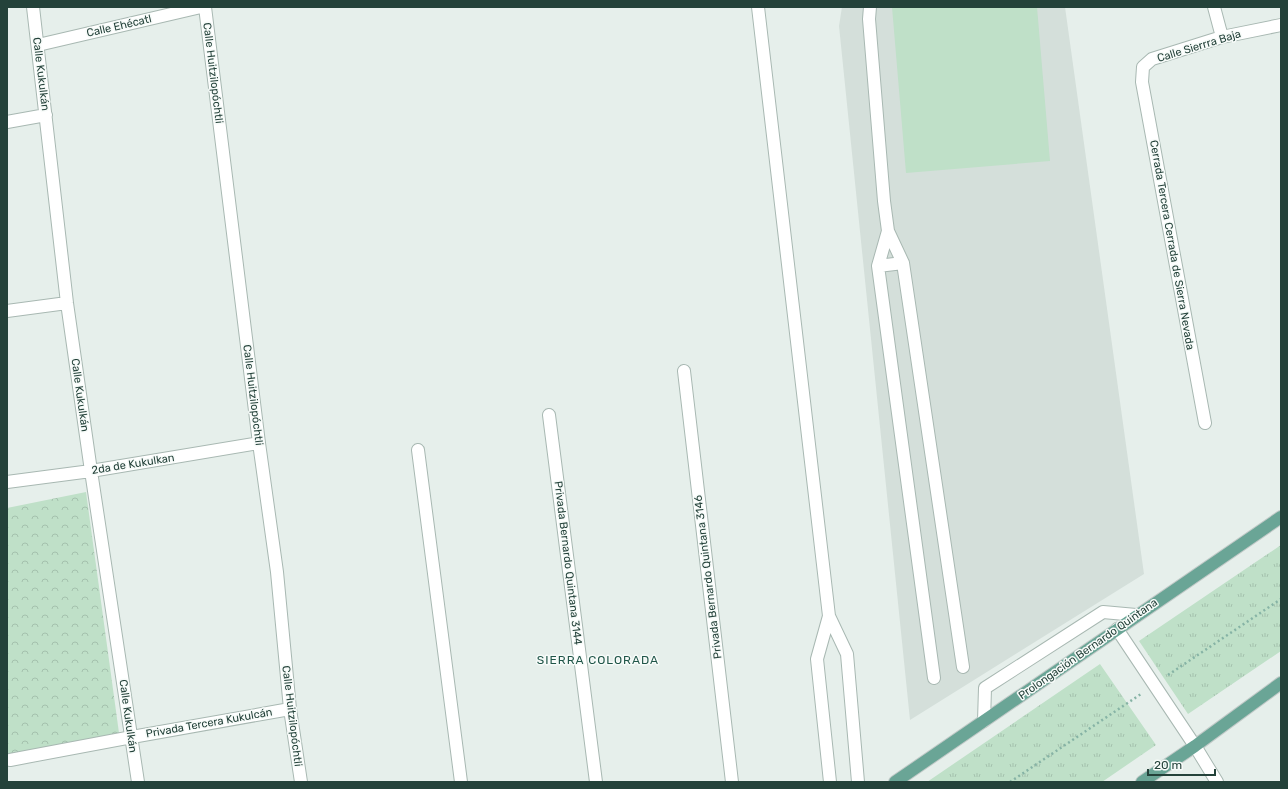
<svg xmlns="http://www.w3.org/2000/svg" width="1288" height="789" viewBox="0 0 1288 789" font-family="Rubik,sans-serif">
<defs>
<pattern id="grass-tufts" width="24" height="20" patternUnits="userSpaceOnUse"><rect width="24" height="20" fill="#bfe0c8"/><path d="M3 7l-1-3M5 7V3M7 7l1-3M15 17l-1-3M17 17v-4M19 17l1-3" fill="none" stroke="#a4c1ad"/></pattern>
<pattern id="park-crowns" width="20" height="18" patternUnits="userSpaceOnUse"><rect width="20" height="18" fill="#bfe0c8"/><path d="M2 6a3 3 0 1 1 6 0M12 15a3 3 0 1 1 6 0" fill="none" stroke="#a4c1ad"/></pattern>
</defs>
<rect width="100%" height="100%" fill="#e6efeb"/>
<path fill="#d4dfda" d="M842,7h223l79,567 -234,146 -71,-694z"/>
<path fill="url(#grass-tufts)" d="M1281,545v106l-93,63 -49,-73z
M1100,664l56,81 -54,37h-175z"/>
<path fill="url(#park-crowns)" d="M86,492l33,241 -112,22v-247z"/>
<path fill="#bfe0c8" d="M892,7h145l13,154 -144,12z"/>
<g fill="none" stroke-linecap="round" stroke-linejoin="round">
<defs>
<path id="lane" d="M870,7l-1,12 15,182 4,30 15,32 60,404
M888,231l-10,35 56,412
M878,266l25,-3
M984,721l1,-33 118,-76 33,3"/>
<path id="street" d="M33,7l34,296 24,168 47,311
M205,7l54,436 18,129 13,137 11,73
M758,7l71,609 18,38 11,128
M1214,7l8,30
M38,45l163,-38
M7,122l39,-7
M7,311l60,-8
M684,371l48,411
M549,415l47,367
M1205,423l-63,-341 1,-15 9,-8 70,-22 59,-12
M418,450l43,332
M7,482l84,-11 168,-28
M829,616l-12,43 13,123
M1117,629l78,117 22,36
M10,760l122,-23 158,-28"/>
<path id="primary" d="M895,782l386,-265
M1142,782l53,-36 86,-63"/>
</defs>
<use href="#lane" stroke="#a8b8b2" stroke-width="14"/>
<use href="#street" stroke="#a8b8b2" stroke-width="14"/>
<use href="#primary" stroke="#c2cac8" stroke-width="14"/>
<path stroke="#86b3a5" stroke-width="2.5" stroke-dasharray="2 3" stroke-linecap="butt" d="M1168,675l113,-76
M1010,782l131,-88"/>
<use href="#lane" stroke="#fff" stroke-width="12"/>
<use href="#street" stroke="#fff" stroke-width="12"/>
<use href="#primary" stroke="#6aa596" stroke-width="12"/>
</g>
<g text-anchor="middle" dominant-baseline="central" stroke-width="3" stroke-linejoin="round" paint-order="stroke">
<g font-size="11" fill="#24423a" stroke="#f7fbf9">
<text transform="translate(119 26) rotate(-13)">Calle Ehécatl</text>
<text transform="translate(1199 46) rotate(-17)">Calle Sierrra Baja</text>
<text transform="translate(213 73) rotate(83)">Calle Huitzilopóchtli</text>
<text transform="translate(41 74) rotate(83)">Calle Kukulkán</text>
<text transform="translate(1172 245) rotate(80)">Cerrada Tercera Cerrada de Sierra Nevada</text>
<text transform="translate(80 395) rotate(82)">Calle Kukulkán</text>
<text transform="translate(253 395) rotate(83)">Calle Huitzilopóchtli</text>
<text transform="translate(133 464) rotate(-9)">2da de Kukulkan</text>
<text transform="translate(568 563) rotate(83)">Privada Bernardo Quintana 3144</text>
<text transform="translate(708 577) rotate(-97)">Privada Bernardo Quintana 3146</text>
<text transform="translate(1088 649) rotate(-35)">Prolongación Bernardo Quintana</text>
<text transform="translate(128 716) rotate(82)">Calle Kukulkán</text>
<text transform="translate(292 716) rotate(83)">Calle Huitzilopóchtli</text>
<text transform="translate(209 723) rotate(-10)">Privada Tercera Kukulcán</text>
</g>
<g font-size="12" letter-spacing="1" fill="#1f5548" stroke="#f7fbf9">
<text x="598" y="660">SIERRA COLORADA</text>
</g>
</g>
<rect width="1288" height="789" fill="none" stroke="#24423a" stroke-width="16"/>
<path d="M1148 769v6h67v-6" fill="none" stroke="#24423a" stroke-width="2"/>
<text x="1154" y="769" font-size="12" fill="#24423a" stroke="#f7fbf9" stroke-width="3" paint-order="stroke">20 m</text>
</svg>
